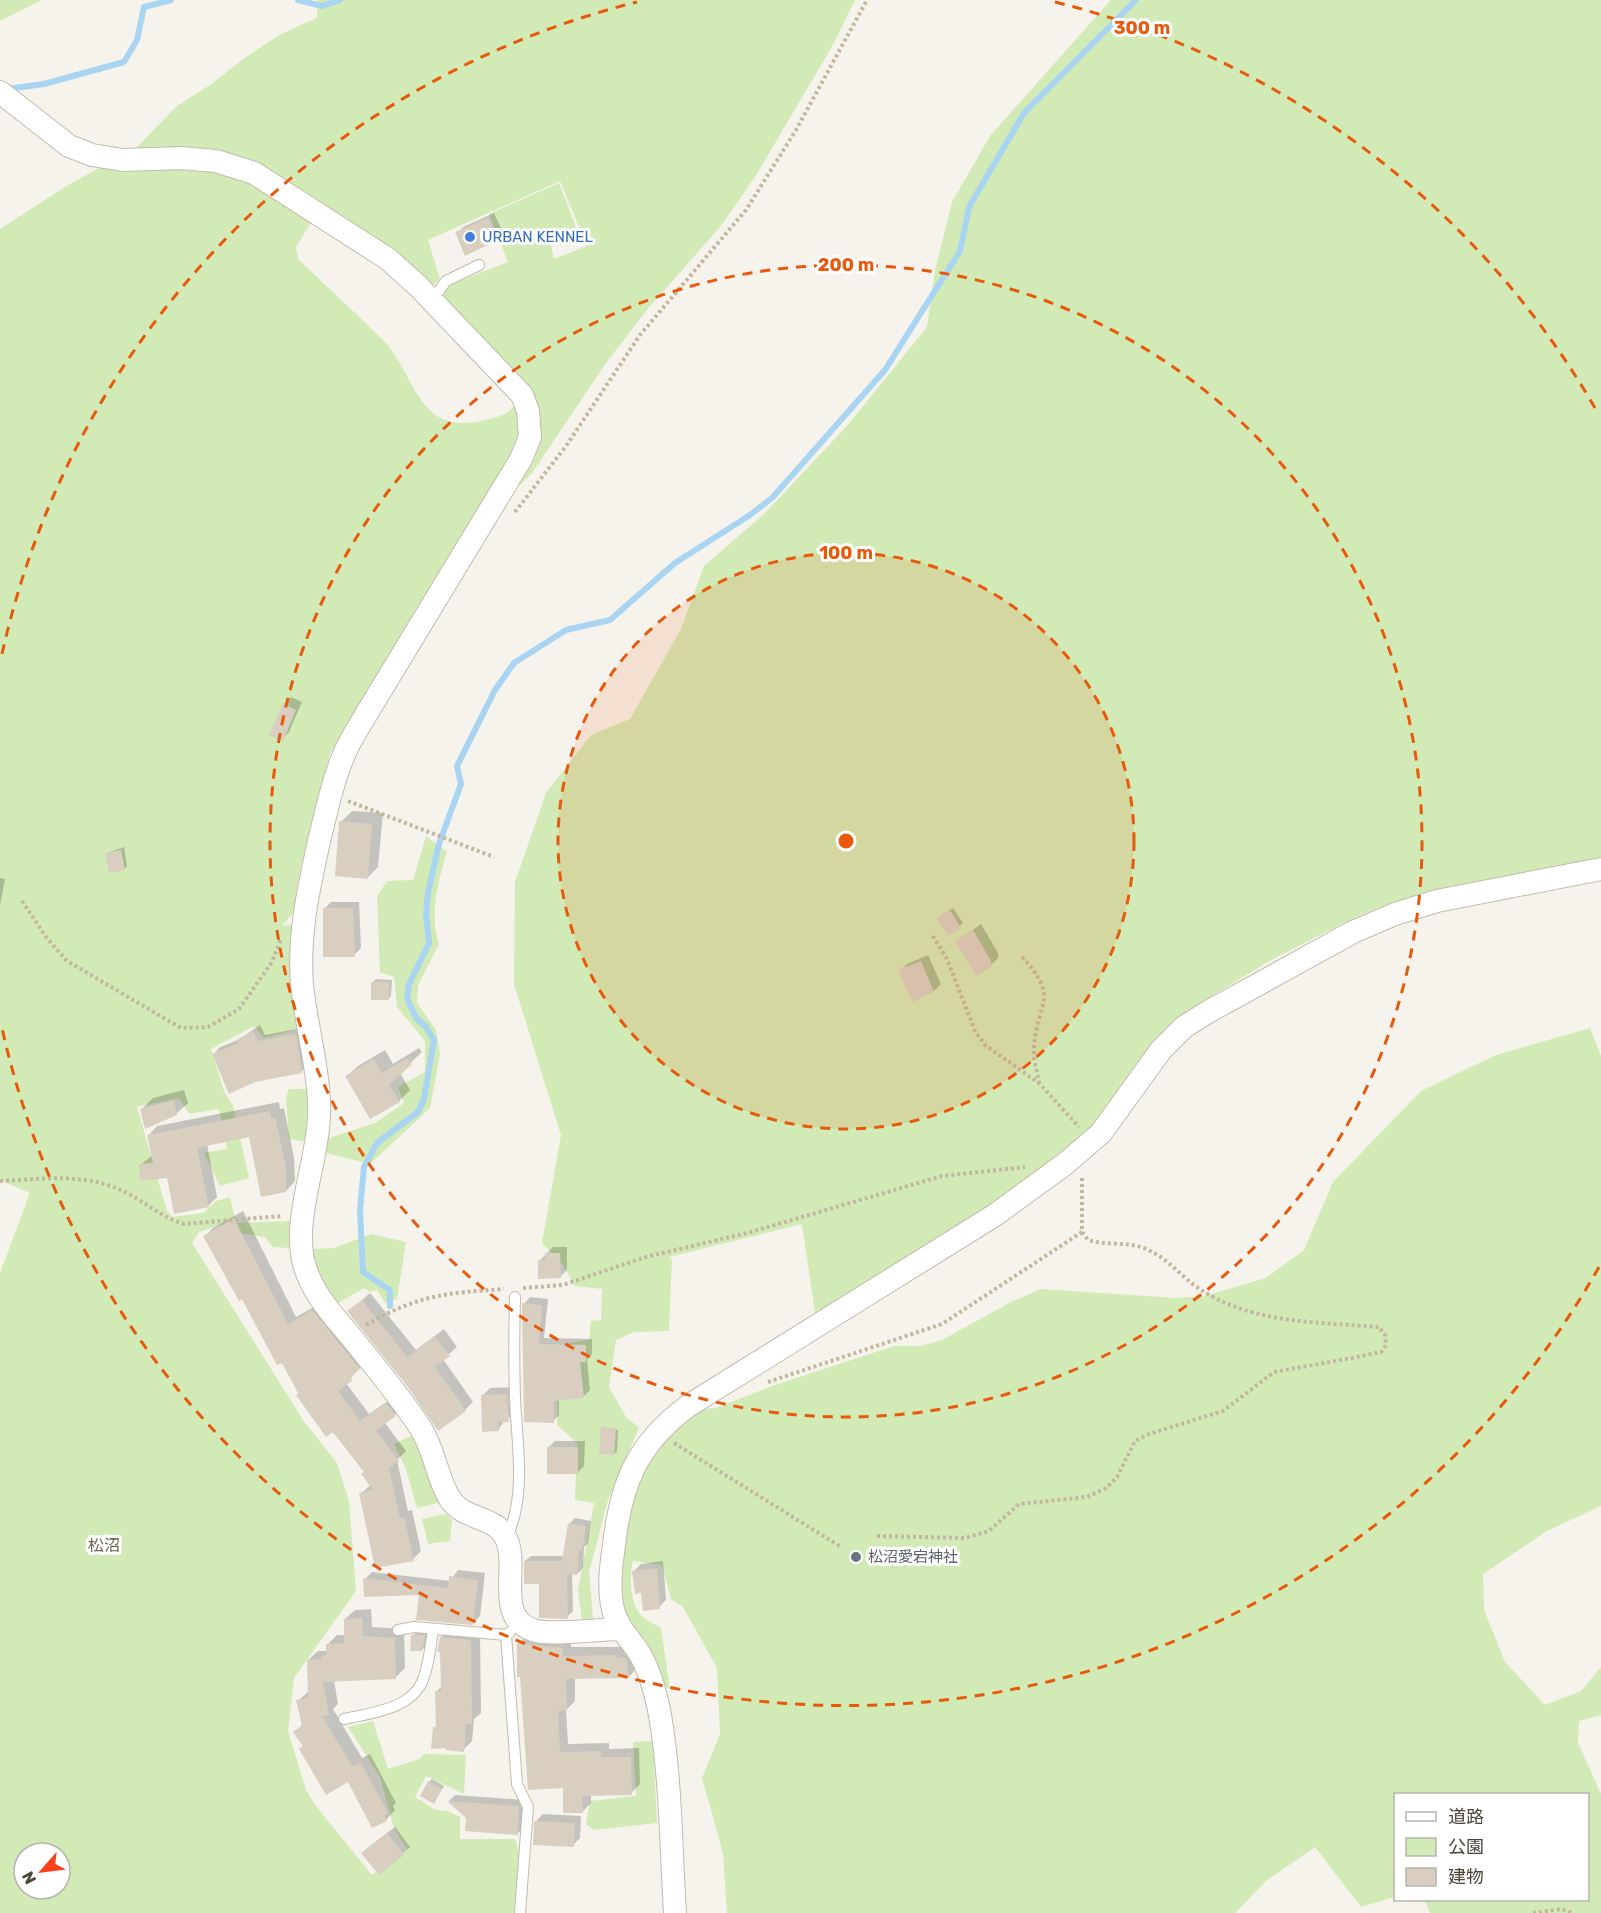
<svg xmlns="http://www.w3.org/2000/svg" width="1601" height="1913" viewBox="0 0 1601 1913" font-family="Rubik,'Noto Sans JP',sans-serif">
<rect width="100%" height="100%" fill="#f6f3ec"/>
<path fill="#d2eab5" fill-rule="evenodd" d="M0,0h42l-42,21z
M317,0h538l-21,43 -79,134 -35,50 -74,84 -40,52 -74,110 -82,81 -120,200 -30,117 -7,42 -11,13 13,-2 3,105 -34,9 -10,-12 -43,23 13,42 9,15 16,72 -29,8 -16,-33 23,-4 -8,-40 -30,5 -10,-16 -42,9 30,104 6,6 30,-4 13,-12 14,-4 6,26 55,-2 -2,27 -16,-1 -8,-10 -25,-4 -12,5 -8,-13 -21,7 -7,11 111,177 34,43 12,38 7,90 -62,87 -6,53 18,59 9,15 57,70 35,-26 -13,-21 -14,-51 -32,-50 25,-6 15,48 31,-10 5,-5 42,1 -2,39 -38,-18 -11,21 21,13 12,1 12,6v22h55l4,12 -4,62h-515v-640l30,-80 -30,-13v-951l65,-42 73,-41 39,-40 33,-21 36,-28 33,-22 38,-17zM560,181l27,65 -33,13 -4,-18 27,-11 -18,-47 -70,31 19,48 -54,21c-8,4 -12,8 -11,18l82,92c-19,23 -16,21 -44,28 -64,14 -65,-46 -97,-80 -28,-28 -58,-55 -86,-82l-2,-12 16,-26 118,66 10,-8 -12,-39zM24,1853h36v36h-36z
M1111,0h490v865l-213,39 -32,13 -85,43 -82,50 -42,43 -58,82 -69,52 -205,126 -13,-89 -133,33 3,3 -3,71 -35,1 -18,8 -7,47 17,30 13,11 -31,72 -19,72 4,46 -4,3 -7,-1 -4,-29 16,-88 -19,-3 2,-57 -20,-18 1,-56 11,-26 20,-3 2,-19 10,-1 1,-31 -27,-3 -12,-21 -21,-22 19,-108 -47,-151 1,-102 31,-89 45,-58 39,-16 51,-90 23,-63 60,-52 83,-88 80,-99 8,-57 17,-68 38,-66z
M426,836l21,16c-9,29 -18,62 -8,92l-21,41 -1,18 19,27 4,24 -10,54 -60,56 -44,-11v-14l49,-16 29,-20 -6,-16 27,-15v-31l-28,-34 -3,-30 -14,-5 -3,-76 10,-15 26,-1z
M1590,1028l11,28v450l-54,25 -64,43 1,36 21,52 40,43 36,-14 20,-24v48l-22,6 -1,22 23,51v119h-171l-5,-13h163v-106h-192l-1,103 -34,10 -46,-60 -49,34 -31,32h-508l-4,-60 -21,-75 18,-44 -3,-66 -34,-61 -12,-8 -9,-34 -29,-4c-4,13 -3,43 7,53 4,5 15,10 21,14l9,61 -5,-2 -46,-85 3,-46 10,-56 13,-38 18,-22 36,-30 17,-2 56,-22 122,-40h27l21,-6 69,-38 30,-13 135,9 28,-2 62,-18 38,-28 29,-68 88,-91 75,-36z
M289,1089h20l-1,53 -19,-3 -3,-41z
M371,1234l35,8 -9,57 -12,4 -8,-13 -7,2 -6,-4 -29,17 -20,-39 -2,-17 21,-1z
M415,1434l26,68 -24,6 -11,-39 -12,-25z
M446,1514l6,6 -2,21 -22,3 -6,-25z
M653,1741l4,82 -63,7 -8,-6 4,-23 46,-5 -3,-54z"/>
<path fill="#0003" d="M494,213l9,20 -6,6 -40,-6 6,-6z
M291,697l11,5 -13,30 -7,7 2,-35z
M352,811l31,2 -5,54 -11,11 -26,-56z
M124,847l3,19 -3,3 -17,-16z
M0,874v4l5,1 -5,26z
M331,902h28l2,46 -7,7 -30,-46z
M953,908l10,15 -3,3 -18,-11z
M981,924l17,29v5l-8,8 -33,-25z
M928,955l13,29 -7,7 -21,9 -13,-29 7,-7z
M376,979l16,1 -1,16 -3,3 -15,-17z
M260,1025l5,10 37,-7 6,37 -6,6 -88,-17 6,-7 18,-7z
M419,1048l3,4 -22,21 10,17 -11,11 -52,-25 11,-10 27,-16 8,14z
M184,1090l4,13 -12,11 -34,-5 11,-11z
M279,1102l1,7 4,-1 10,50 1,23 -9,10 -36,-56 -43,9 10,53 -9,9 -40,-29 -28,-12 13,-10 -5,-19 9,-10z
M243,1211l53,106 25,-14 46,57 -21,23 23,31 26,-18 9,11 -19,16 21,28 -9,9 11,51 4,-1 9,41 -8,8 -53,-65 11,-9 -5,-13 -66,-79 -95,-157 8,-8z
M553,1247h14v23l-7,7 -21,-16z
M370,1293l46,57 28,-21 13,18 -14,12 30,43 -8,8 -56,-24 -60,-75z
M530,1297l18,2 -4,39 48,1v15l-5,5 3,31 -6,6 -25,3v16l-6,6 -29,-117z
M514,1387l1,26 -10,7 -7,10 -15,-35 7,-7z
M603,1429l15,1 -1,21 -3,3z
M555,1441h30l-1,25 -7,7 -29,-25z
M575,1518l16,3 -3,22 -4,4 -1,21 -6,6 -5,-1 1,38 -6,6 -42,-56 6,-5h33l5,-32z
M663,1561l3,39 -7,7 -25,-36 7,-7z
M458,1570l27,3 -5,43 -7,7 -52,-30 -56,-14 7,-7 78,9z
M371,1609l1,18 32,2 1,39 -10,10 -61,2 4,24 -5,5 29,49 8,-4 26,49 -3,3 2,4 -9,10 -37,-40 -45,-35 -9,-13 8,-8 -5,-23 11,-10 -1,-31 10,-9h10v-7l9,-9h9l-1,-16 10,-9z
M450,1628l30,3 1,82 -7,6 -2,22 -9,9 -29,-22 3,-3 -1,-33 6,-6 -1,-49z
M416,1633h11l-2,14 -3,3 -10,-14z
M527,1635l44,5v7h54l12,21 -8,9 -54,1v23l-9,9 2,34 41,-1v6l30,-1 1,36 -9,9 -40,1v9l-9,9 -17,-26 -46,-142z
M432,1779l12,7 -8,13 -7,-17z
M455,1795l70,5 -1,27 -6,6 -69,-32z
M543,1814l38,2 -1,22 -7,7 -37,-24z
M395,1827l15,20 -31,26 -9,-27z"/>
<g fill="none" stroke-linecap="round" stroke-linejoin="round">
<path stroke="#a9d4f2" stroke-width="6" d="M298,0l24,6 18,-6
M7,89l37,-5 80,-22 13,-22 7,-33 27,-7
M390,1306v-16l-27,-18 -3,-62 4,-43 13,-24 41,-31 6,-13 10,-59 -8,-13 -9,-8 -10,-20 2,-15 20,-41 -3,-29 2,-21 11,-49 22,-60 -4,-18 38,-76 19,-27 52,-33 44,-10 65,-57 75,-48 22,-17 113,-128 75,-119 9,-44 55,-94 112,-113"/>
</g>
<path fill="#d8cfc1" d="M488,218l10,22 -33,16 -10,-24z
M283,703l13,7 -13,31 -14,-6z
M339,821l33,3 -4,55 -33,-3z
M121,850l4,20 -16,3 -4,-20z
M323,908h30l2,49h-32z
M950,910l11,18 -13,8 -11,-18z
M973,930l18,31v6l-15,9 -21,-35z
M921,961l13,31 -22,10 -14,-32z
M371,982h18v18h-18z
M253,1031l5,10 38,-7 6,39 -47,9 -26,12 -17,-40 26,-11 -2,-3z
M407,1058l5,6 -23,21 11,17 -30,17 -25,-43 29,-17 8,14z
M174,1100l3,15 -32,14 -5,-20z
M270,1111l1,7 4,-1 11,50v25l-25,5 -12,-60 -52,11 12,59 -35,7 -7,-36 -27,3 -1,-17 14,-1 -6,-28z
M234,1218l54,106 24,-14 48,59 -10,8 3,3 -15,11 22,30 26,-18 10,13 -20,14 23,31 -10,7 11,50 4,-1 10,44 -39,7 -16,-75 14,-3 -12,-16 3,-2 -31,-40 -7,5 -30,-42 2,-2 -16,-30 -5,2 -35,-66 -3,2 -36,-65z
M545,1253h15l1,25 -23,1v-19h7z
M362,1300l45,57 28,-21 15,20 -15,11 31,44 -28,20 -30,-44 -61,-76z
M522,1303l20,2 -3,39 47,1v17h-6l4,36 -30,3v22l-30,-1z
M507,1394l2,28h-11l1,9 -17,1 -1,-37z
M601,1427l15,1 -2,27 -15,-1z
M547,1447h31v27h-31z
M568,1523l18,3 -4,25 -3,-1 -2,25 -10,-1 1,45 -29,-1v-34h-15v-23h38z
M657,1568l3,41 -17,2 -2,-18 -6,1 -3,-23z
M449,1576l29,4 -5,45 -57,-5 3,-25 -55,2 -1,-19 85,10z
M362,1618l1,18 32,2 1,41 -73,3 6,33 -7,1 30,50 9,-3 27,50 -4,2 3,6 -15,7 -24,-46 -22,13 -27,-46 4,-3 -10,-14 9,-6 -6,-26 12,-2 -1,-38 14,-1v-3l5,-1v-11l18,-1v-24z
M411,1635h14l-3,16h-12z
M440,1637l31,3 1,84h-6l-2,28 -19,-2 1,-2 -15,1 2,-22h3l-1,-36h6l-1,-39h-3z
M517,1643l46,5v8l53,-1v3h10l3,20 -63,1 1,32h-9l2,41 41,-1v6h30l1,38 -50,1 1,17h-20v-25l-35,2 -8,-113h-3z
M428,1781l14,8 -8,15 -14,-8z
M447,1801l72,5 -1,29 -53,-4 1,-13z
M534,1821l41,2 -1,24 -41,-2z
M387,1833l17,22 -25,20 -18,-22z"/>
<g fill="none" stroke-linecap="round" stroke-linejoin="round">
<defs>
<path id="service" d="M432,300l14,-19 33,-16
M506,1539c21,-43 11,-93 9,-140 -1,-34 -1,-68 0,-102
M398,1630l16,-3 92,8 4,-3
M506,1635l11,149 11,23 -8,106
M344,1719c26,-6 65,-9 78,-37 7,-15 8,-35 11,-51"/>
<path id="minor" d="M0,92l69,54 23,9 31,5 58,-2 35,3 38,12 134,86 30,27 104,109 6,16 2,26 -9,22 -154,254c-8,14 -18,28 -24,44 -11,25 -16,53 -23,80 -11,50 -22,96 -18,148 4,40 19,93 17,132 -2,46 -25,99 -16,143 8,34 32,57 53,83 22,27 45,55 64,84 15,23 17,52 30,72 11,17 32,17 47,28 32,25 -9,88 36,103 15,6 69,-1 88,-1
M675,1913c-4,-63 -4,-129 -14,-192 -3,-20 -10,-47 -20,-65 -9,-16 -24,-28 -28,-47 -5,-20 -2,-44 1,-64 7,-62 23,-101 74,-139l307,-191 70,-51 36,-31 60,-83 23,-23 24,-15 145,-80 42,-18 42,-13 164,-32"/>
</defs>
<use href="#service" stroke="#c2bbae" stroke-width="12"/>
<use href="#minor" stroke="#c2bbae" stroke-width="24"/>
<path stroke="#c4b79f" stroke-width="4" stroke-dasharray="3 3" stroke-linecap="butt" d="M515,512l51,-66 74,-111 106,-125 50,-80 71,-130
M348,801l146,56
M22,901l24,36 21,24 114,67 27,-1 31,-18 33,-47 9,-23
M933,936l14,23 28,72 10,14 54,38 40,44
M1022,957c38,41 16,44 12,89 -1,12 3,25 5,37
M0,1181c44,-2 87,-9 127,12 19,10 36,25 57,31l98,-8
M523,1288l40,-3 83,-28 105,-25 191,-56 83,-9
M366,1325c52,-30 79,-32 138,-36
M768,1382l174,-58 140,-92
M674,1443l167,104
M877,1536l88,2 24,-7 30,-27 68,-7 19,-9 11,-11 18,-36 14,-7 74,-23 51,-39 78,-14 29,-6 5,-7 -1,-10 -6,-8c-60,-5 -125,-3 -178,-37 -19,-12 -33,-32 -55,-41 -18,-8 -39,-3 -58,-9l-6,-8v-57
M1533,1913l29,-4 10,4"/>
<use href="#service" stroke="#fff" stroke-width="10"/>
<use href="#minor" stroke="#fff" stroke-width="22"/>
</g>
<circle cx="846" cy="841" r="288" fill="#e8590c" fill-opacity=".12"/>
<g fill="none" stroke="#e8590c" stroke-width="3" stroke-dasharray="10 8">
<circle cx="846" cy="841" r="288"/>
<circle cx="846" cy="841" r="576"/>
<path d="M1599 1267A865 865 0 0 1 2 1028M2 654A865 865 0 0 1 637 2M1055 2A865 865 0 0 1 1599 415"/>
</g>
<circle fill="#3f7fe0" stroke="#fff" stroke-width="2" cx="470" cy="237" r="6"/>
<circle fill="#6b7280" stroke="#fff" stroke-width="2" cx="856" cy="1557" r="6"/>
<g text-anchor="middle" dominant-baseline="central" stroke-width="6" stroke-linejoin="round" paint-order="stroke">
<g font-size="15" fill="#366cbe" stroke="#fff" text-anchor="start">
<text x="482" y="237">URBAN KENNEL</text>
</g>
<g font-size="15" fill="#5b616d" stroke="#fff" text-anchor="start">
<text x="868" y="1557">松沼愛宕神社</text>
</g>
<g font-size="16" fill="#6e6250" stroke="#fff">
<text x="104" y="1545">松沼</text>
</g>
</g>
<circle cx="846" cy="841" r="9" fill="#e8590c" stroke="#fff" stroke-width="3"/>
<g font-size="18" text-anchor="middle" font-weight="bold" fill="#e8590c" stroke="#fff" stroke-width="6" stroke-linejoin="round" paint-order="stroke">
<text x="1142" y="34">300 m</text>
<text x="846" y="271">200 m</text>
<text x="846" y="559">100 m</text>
</g>
<rect x="1394" y="1793" width="195" height="108" fill="#ffffff" stroke="#b7b4b0" stroke-width="1.5"/>
<rect x="1406" y="1812" width="30" height="9" fill="#ffffff" stroke="#b7b4b0" stroke-width="1.5"/>
<text x="1448" y="1823" font-size="18" fill="#4b4439">道路</text>
<rect x="1406" y="1838" width="30" height="18" fill="#d2eab5" stroke="#b7b4b0" stroke-width="1.5"/>
<text x="1448" y="1853" font-size="18" fill="#4b4439">公園</text>
<rect x="1406" y="1868" width="30" height="18" fill="#d8cfc1" stroke="#b7b4b0" stroke-width="1.5"/>
<text x="1448" y="1883" font-size="18" fill="#4b4439">建物</text>
<g transform="translate(42 1871) rotate(242)"><circle r="28" fill="#ffffff" stroke="#b7b4b0" stroke-width="1.5"/>
<path d="M0-4.5L10 22L0 15L-10 22Z" fill="#fc3f1d"/>
<text y="-9" font-size="16" font-weight="bold" text-anchor="middle" fill="#4b4439">N</text>
</g>
</svg>
